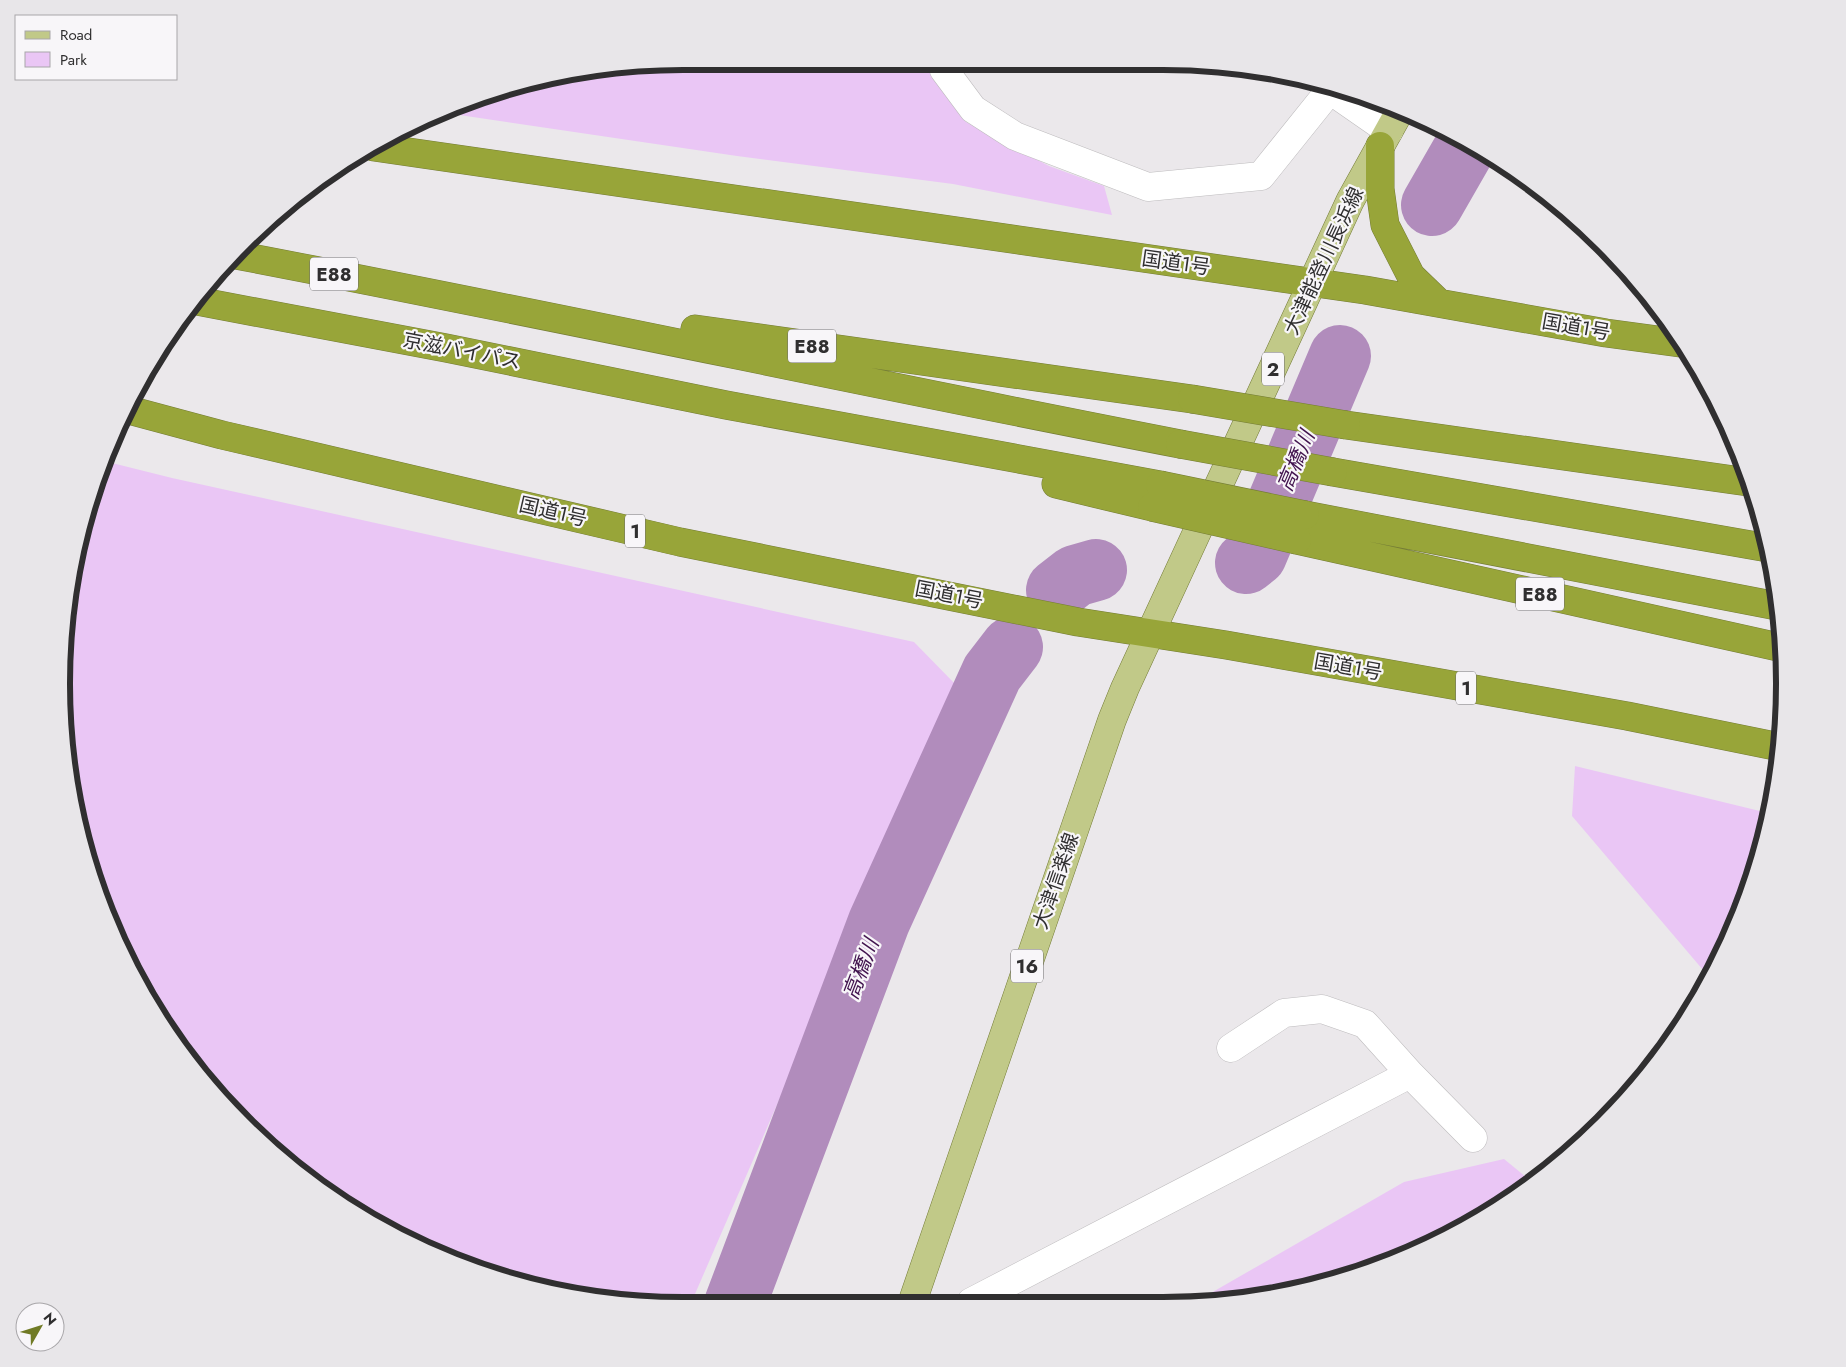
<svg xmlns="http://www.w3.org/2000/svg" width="1846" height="1367" viewBox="0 0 1846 1367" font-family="Jost,'Noto Sans JP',sans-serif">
<rect width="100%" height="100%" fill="#ebe8eb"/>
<path fill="#eac6f5" d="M683,61l171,1 2,1 70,3 40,56 83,44 55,20 8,29 -159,-31 -216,-28 -298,-44 83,-29z
M104,461l68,17 742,164 44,45 -263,607 6,10h-58l-121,-20 -114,-43 -135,-89 -83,-89 -81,-142 -42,-157v-162l27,-118z
M1575,766l193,47 -16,70 -43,94 -137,-161z
M1504,1159l28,23 -131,76 -157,42 -47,1 207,-119z"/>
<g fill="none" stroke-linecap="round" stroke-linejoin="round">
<path stroke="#b18cbc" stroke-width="62" d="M1432,205l35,-61
M1246,563l10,-8 84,-199
M1057,590l18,-14 21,-6
M735,1304l144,-382 113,-249 20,-26"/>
<defs>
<path id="minor" d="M941,62l3,8 29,39 42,27 133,51 113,-11 69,-86 59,41
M1231,1048l53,-35 38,-4 43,15 45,50
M971,1302l439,-228 63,64"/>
<path id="major" d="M912,1303l200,-583 13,-32 225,-487 51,-92"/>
<path id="highway" d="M1380,146v43l5,36 26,51 28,27
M374,147l991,143 241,43 74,10
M236,255c315,60 629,128 944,189
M197,301l249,47 280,57 434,80
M695,329l497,70
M125,409l97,26 458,107 398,80 148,23 401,71 153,31
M1346,425l402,57
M1333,472l435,76
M1056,484l96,23
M1305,515l472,91
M1297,540l486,108"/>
</defs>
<use href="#minor" stroke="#bebcbe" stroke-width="29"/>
<use href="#major" stroke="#747c36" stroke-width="29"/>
<use href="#highway" stroke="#747c36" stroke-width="29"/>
<use href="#minor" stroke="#fff" stroke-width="28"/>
<use href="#major" stroke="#c1c988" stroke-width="28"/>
<use href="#highway" stroke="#98a539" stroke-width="28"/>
<defs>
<path id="highway-bridge" d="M1192,399l154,26
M1180,444l153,28
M1160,485l145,30
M1152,507l145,33"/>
</defs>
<use href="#highway-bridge" stroke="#747c36" stroke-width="29" stroke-linecap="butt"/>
<use href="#highway-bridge" stroke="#98a539" stroke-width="28"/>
</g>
<g text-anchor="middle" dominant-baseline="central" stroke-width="4.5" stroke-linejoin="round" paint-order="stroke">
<g fill="#f8f6f9" stroke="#6c6b6c" stroke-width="1">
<rect x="310" y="257.5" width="48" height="33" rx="4"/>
<rect x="788" y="329.5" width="48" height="33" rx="4"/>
<rect x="1262" y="352.5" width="22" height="33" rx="4"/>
<rect x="625" y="514.5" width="20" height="33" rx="4"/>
<rect x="1516" y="577.5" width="48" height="33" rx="4"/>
<rect x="1456" y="671.5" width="20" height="33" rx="4"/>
<rect x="1011" y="949.5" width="32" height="33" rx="4"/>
</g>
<g font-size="19" font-weight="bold" fill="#302f30">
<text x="334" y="274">E88</text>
<text x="812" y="346">E88</text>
<text x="1273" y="369">2</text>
<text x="635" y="531">1</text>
<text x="1540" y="594">E88</text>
<text x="1466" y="688">1</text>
<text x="1027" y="966">16</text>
</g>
<g font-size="20" fill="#302f30" stroke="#f8f6f9">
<text transform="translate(1324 261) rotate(-65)">大津能登川長浜線</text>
<text transform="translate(1176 263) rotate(8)">国道1号</text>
<text transform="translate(1576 327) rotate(10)">国道1号</text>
<text transform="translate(462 351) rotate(11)">京滋バイパス</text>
<text transform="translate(553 512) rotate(13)">国道1号</text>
<text transform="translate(949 595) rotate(11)">国道1号</text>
<text transform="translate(1348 667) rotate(10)">国道1号</text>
<text transform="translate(1056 881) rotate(-71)">大津信楽線</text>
</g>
<g font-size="21" font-style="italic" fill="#41134e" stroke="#f8f6f9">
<text transform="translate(1296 461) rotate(-67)">高橋川</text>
<text transform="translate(861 969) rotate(-69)">高橋川</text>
</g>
</g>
<path d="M0 0H1846V1367H0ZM683 70H1163A613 613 0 0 1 1776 683V684A613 613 0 0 1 1163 1297H683A613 613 0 0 1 70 684V683A613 613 0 0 1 683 70Z" fill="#e8e6e9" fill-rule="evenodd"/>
<path fill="none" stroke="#302f30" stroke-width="6" d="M683 70H1163A613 613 0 0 1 1776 683V684A613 613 0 0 1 1163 1297H683A613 613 0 0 1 70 684V683A613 613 0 0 1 683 70Z"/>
<rect x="15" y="15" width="162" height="65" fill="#f8f6f9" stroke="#a8a6a9"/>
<rect x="25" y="31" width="25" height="8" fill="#c1c988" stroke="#a8a6a9"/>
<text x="60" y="40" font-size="15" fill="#302f30">Road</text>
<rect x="25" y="52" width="25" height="15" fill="#eac6f5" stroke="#a8a6a9"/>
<text x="60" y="65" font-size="15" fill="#302f30">Park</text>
<g transform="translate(40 1327) rotate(51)"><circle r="24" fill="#f8f6f9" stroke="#a8a6a9"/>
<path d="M0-4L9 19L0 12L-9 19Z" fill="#707a25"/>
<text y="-8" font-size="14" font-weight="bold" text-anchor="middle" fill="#302f30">N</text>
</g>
</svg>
